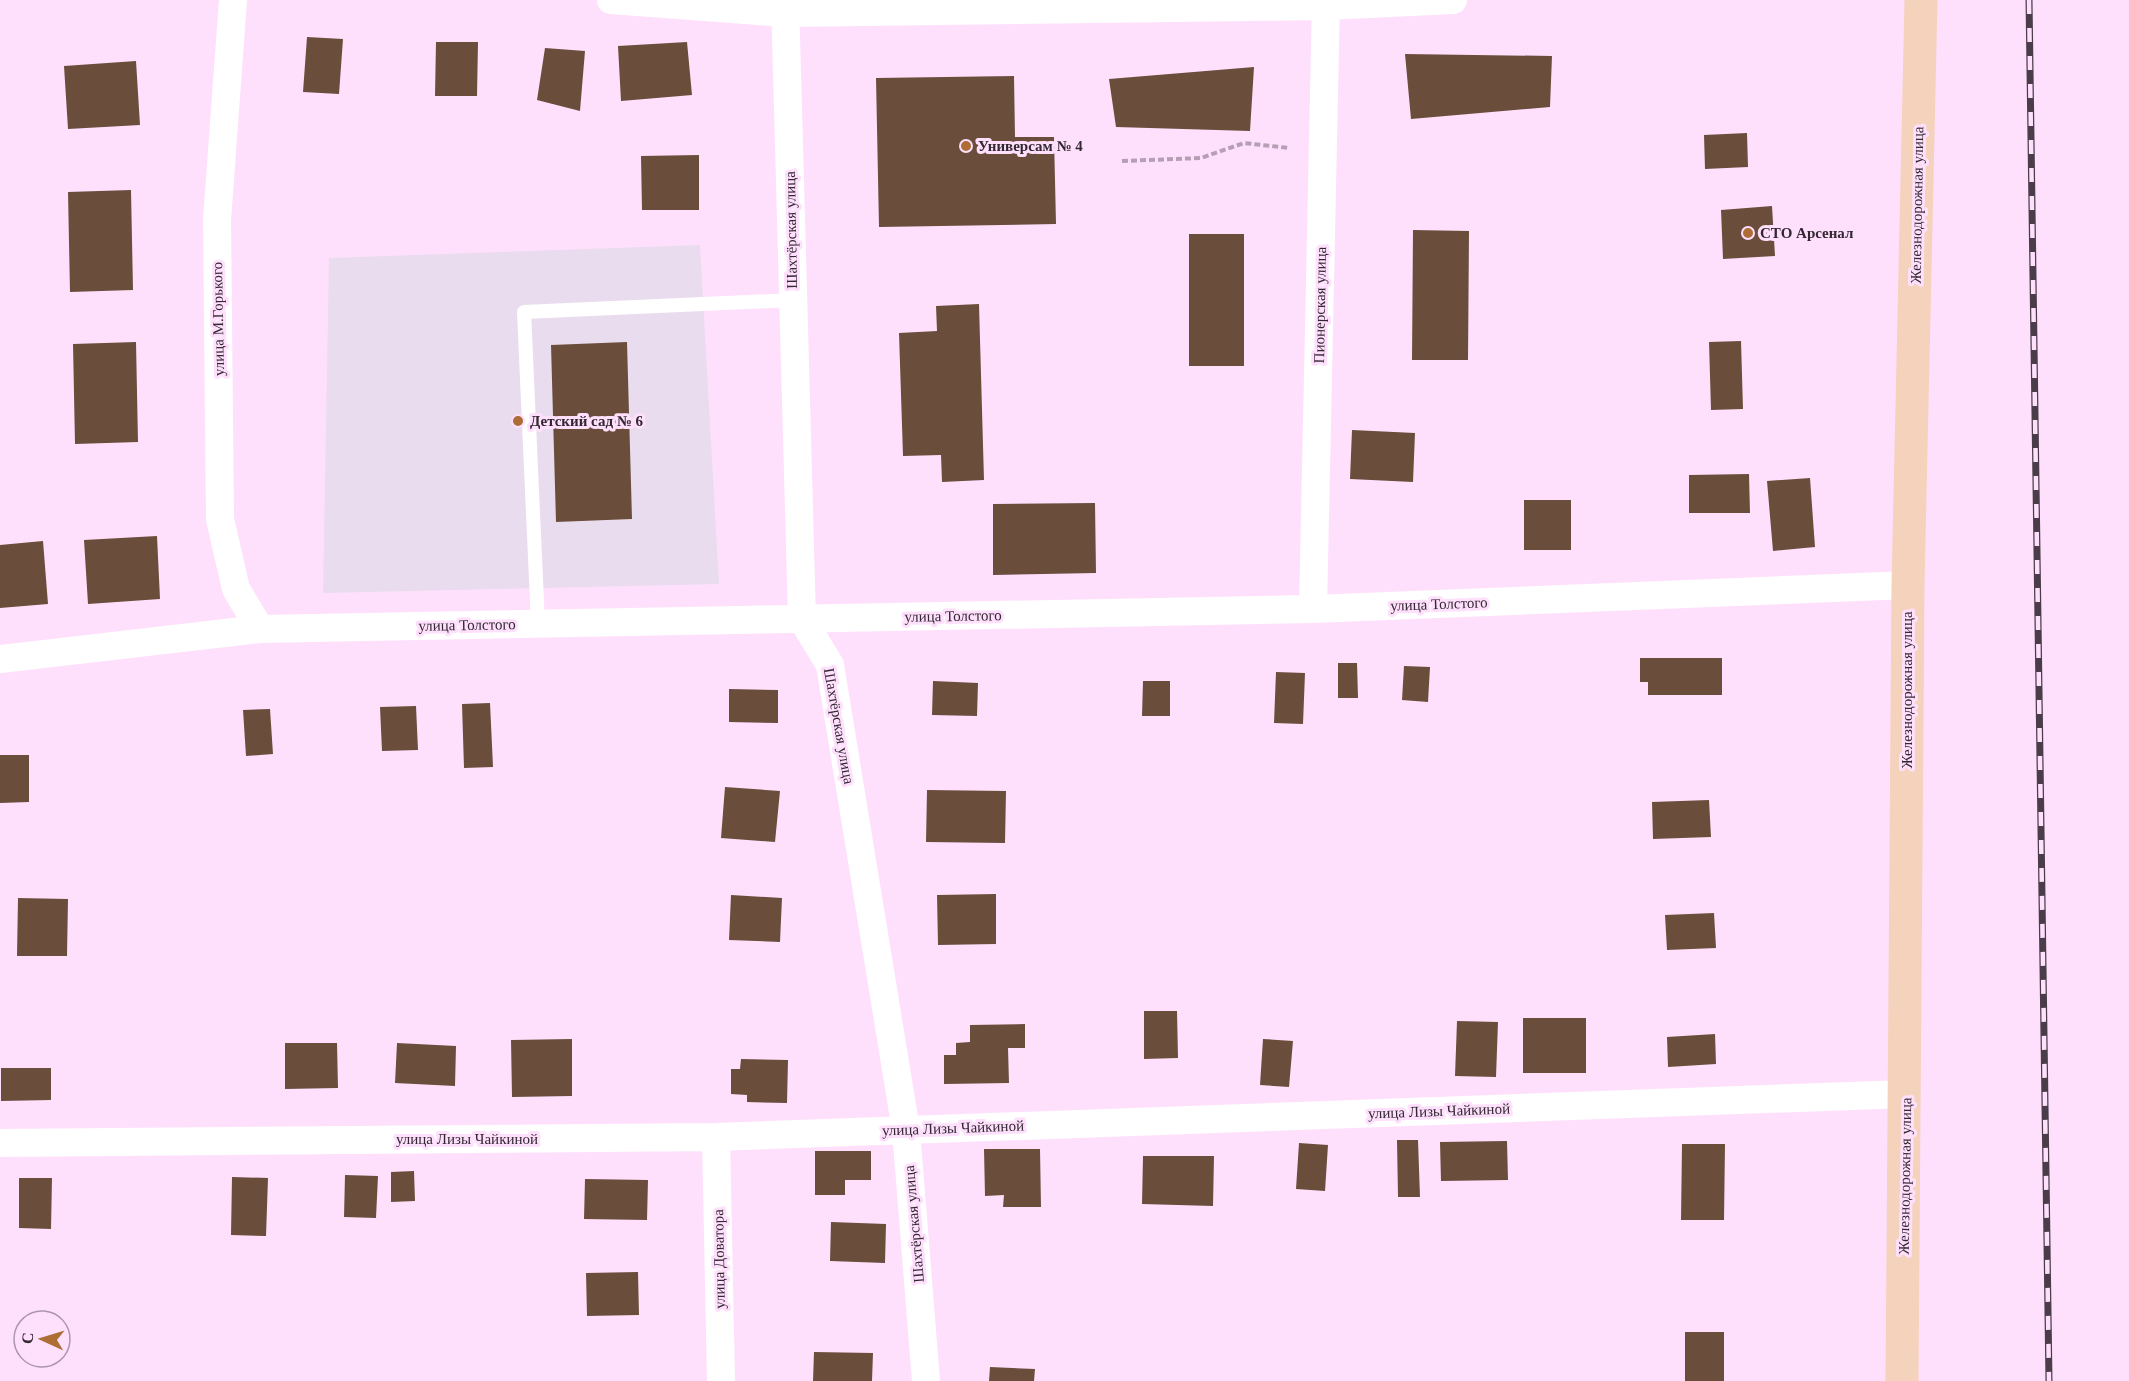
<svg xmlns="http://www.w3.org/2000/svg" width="2129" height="1381" viewBox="0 0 2129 1381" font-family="Georgia,serif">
<rect width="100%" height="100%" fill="#fee0fd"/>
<path fill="#eadcef" d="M700,245l19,339 -396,9 6,-335z"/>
<path fill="#6b4d3b" d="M307,37l36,2 -4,55 -36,-2z
M436,42h42l-1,54h-42z
M687,42l5,53 -71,6 -3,-55z
M545,48l40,3 -5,60 -43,-11z
M1405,54l147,2 -2,51 -139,12z
M136,61l4,64 -72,4 -4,-63z
M1254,67l-4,64 -134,-4 -7,-48z
M1014,76l1,61h39l2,87 -177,3 -3,-149z
M1747,133l1,34 -43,2 -1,-34z
M699,155v55h-57l-1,-54z
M131,190l2,100 -63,2 -2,-100z
M1772,206l3,50 -52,3 -2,-49z
M1413,230l56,1 -1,129h-56z
M1189,234h55v132h-55z
M979,304l5,176 -42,2 -1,-27 -38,1 -4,-123 38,-2 -1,-25z
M1741,341l2,68 -32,1 -2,-68z
M136,342l2,100 -63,2 -2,-100z
M627,342l5,177 -76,3 -5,-177z
M1352,430l63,3 -2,49 -63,-3z
M1749,474l1,39h-61v-38z
M1810,478l5,69 -42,4 -6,-70z
M1524,500h47v50h-47z
M1095,503l1,70 -103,2v-71z
M157,536l3,63 -72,5 -4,-64z
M43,541l5,63 -48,4v-63z
M1640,658h82v37h-74v-13h-8z
M1338,663h19l1,35h-20z
M1404,666l26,1 -2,35 -26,-2z
M1276,672l29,1 -2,51 -29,-1z
M933,681l45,2 -1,33 -45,-1z
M1143,681h27v35h-28z
M729,689l49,1v33l-49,-1z
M490,703l3,64 -29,1 -2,-64z
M416,706l2,44 -36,1 -2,-44z
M270,709l3,45 -27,2 -3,-46z
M0,755h29v47l-29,1z
M725,787l55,4 -5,51 -54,-4z
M927,790l79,1 -1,52 -79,-1z
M1709,800l2,37 -58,2 -1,-37z
M996,894v50l-58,1 -1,-50z
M731,895l51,3 -2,44 -51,-2z
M18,898l50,1 -1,57h-50z
M1714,913l2,35 -49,2 -2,-35z
M1144,1011h33l1,47 -34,1z
M1523,1018h63v55h-63z
M1457,1021l41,1 -2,55 -41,-1z
M1025,1024v24h-17l1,35 -65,1v-29h12v-12l14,-1v-17z
M1715,1034l1,30 -48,3 -1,-30z
M572,1039v57l-60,1 -1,-57z
M1263,1039l30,2 -4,46 -29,-2z
M285,1043h52l1,45 -53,1z
M397,1043l59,3 -1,40 -60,-3z
M741,1059l47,1 -1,43 -40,-1v-7l-16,-1v-25h9z
M1,1068h50v32l-50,1z
M1397,1140h21l2,57h-22z
M1507,1141l1,39 -67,1 -1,-39z
M1299,1143l29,2 -3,46 -29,-2z
M1682,1144h43l-1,76h-43z
M984,1149h56l1,58h-38l1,-12 -19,1z
M815,1151h56v29h-26v15h-30z
M1143,1156h71l-1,50 -71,-2z
M414,1171l1,30 -24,1v-30z
M345,1175l33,1 -2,42 -32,-1z
M232,1177l36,1 -2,58 -35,-1z
M19,1178h33l-1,51 -32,-1z
M585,1179l63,1 -1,40 -63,-1z
M831,1222l55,2 -1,39 -55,-2z
M638,1272l1,43 -52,1 -1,-43z
M1685,1332h39v49h-39z
M814,1352l59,1 -1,28h-59z
M990,1367l45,2 -1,12h-45z"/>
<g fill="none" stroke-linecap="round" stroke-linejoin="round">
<path stroke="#b69fb5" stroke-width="4" stroke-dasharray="6 3" stroke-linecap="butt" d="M1122,161l79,-3 43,-15 45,5"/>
<path stroke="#fff" stroke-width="14" d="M538,624l-14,-312 269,-12"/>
<path stroke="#fff" stroke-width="28" d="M233,0l-16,220 3,299 16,70 24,40
M611,0l175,13 540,-7 127,-6
M785,0l17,619 28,46 76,465 20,251
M1313,609l13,-609
M0,659l260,-30 1053,-20 595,-24
M716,1137l5,244
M0,1143l716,-6 1190,-43"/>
<path stroke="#f5d2bc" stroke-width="33" d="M1902,1381l6,-796 13,-585"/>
<defs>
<path id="rail" d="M2029,0l20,1381"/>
</defs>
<use href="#rail" stroke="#4a3d49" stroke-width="7"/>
<use href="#rail" stroke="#fee0fd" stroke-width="4.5" stroke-dasharray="14" stroke-linecap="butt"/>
</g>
<g fill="#ad6e35" stroke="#fee0fd" stroke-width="2">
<circle cx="966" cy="146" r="6"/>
<circle cx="1748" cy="233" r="6"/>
<circle cx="518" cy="421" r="6"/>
</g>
<g text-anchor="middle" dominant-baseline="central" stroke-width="6" stroke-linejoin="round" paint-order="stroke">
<g font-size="15" font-weight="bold" fill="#332832" stroke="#fee0fd" text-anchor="start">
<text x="978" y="146">Универсам № 4</text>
<text x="1760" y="233">СТО Арсенал</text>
<text x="530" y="421">Детский сад № 6</text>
</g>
<g font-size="15" fill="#332832" stroke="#fee0fd">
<text transform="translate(1917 205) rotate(-89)">Железнодорожная улица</text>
<text transform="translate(791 230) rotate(-91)">Шахтёрская улица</text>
<text transform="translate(1320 305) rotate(-89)">Пионерская улица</text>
<text transform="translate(218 319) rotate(-91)">улица М.Горького</text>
<text transform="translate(1439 604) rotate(-2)">улица Толстого</text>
<text transform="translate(953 616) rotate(-1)">улица Толстого</text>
<text transform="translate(467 625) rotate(-1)">улица Толстого</text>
<text transform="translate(1907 690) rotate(-90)">Железнодорожная улица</text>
<text transform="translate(839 726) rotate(80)">Шахтёрская улица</text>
<text transform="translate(1439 1111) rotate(-2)">улица Лизы Чайкиной</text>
<text transform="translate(953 1128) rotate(-2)">улица Лизы Чайкиной</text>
<text x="467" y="1139">улица Лизы Чайкиной</text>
<text transform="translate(1905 1176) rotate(-89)">Железнодорожная улица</text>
<text transform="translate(914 1224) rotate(-95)">Шахтёрская улица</text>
<text transform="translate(719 1259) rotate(-91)">улица Доватора</text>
</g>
</g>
<g transform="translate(42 1339) rotate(274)"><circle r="28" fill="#fee0fd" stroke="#ad96ac" stroke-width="1.5"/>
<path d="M0-4.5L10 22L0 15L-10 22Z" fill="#ad6e35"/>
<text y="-9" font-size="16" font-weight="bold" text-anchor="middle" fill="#332832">С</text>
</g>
</svg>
